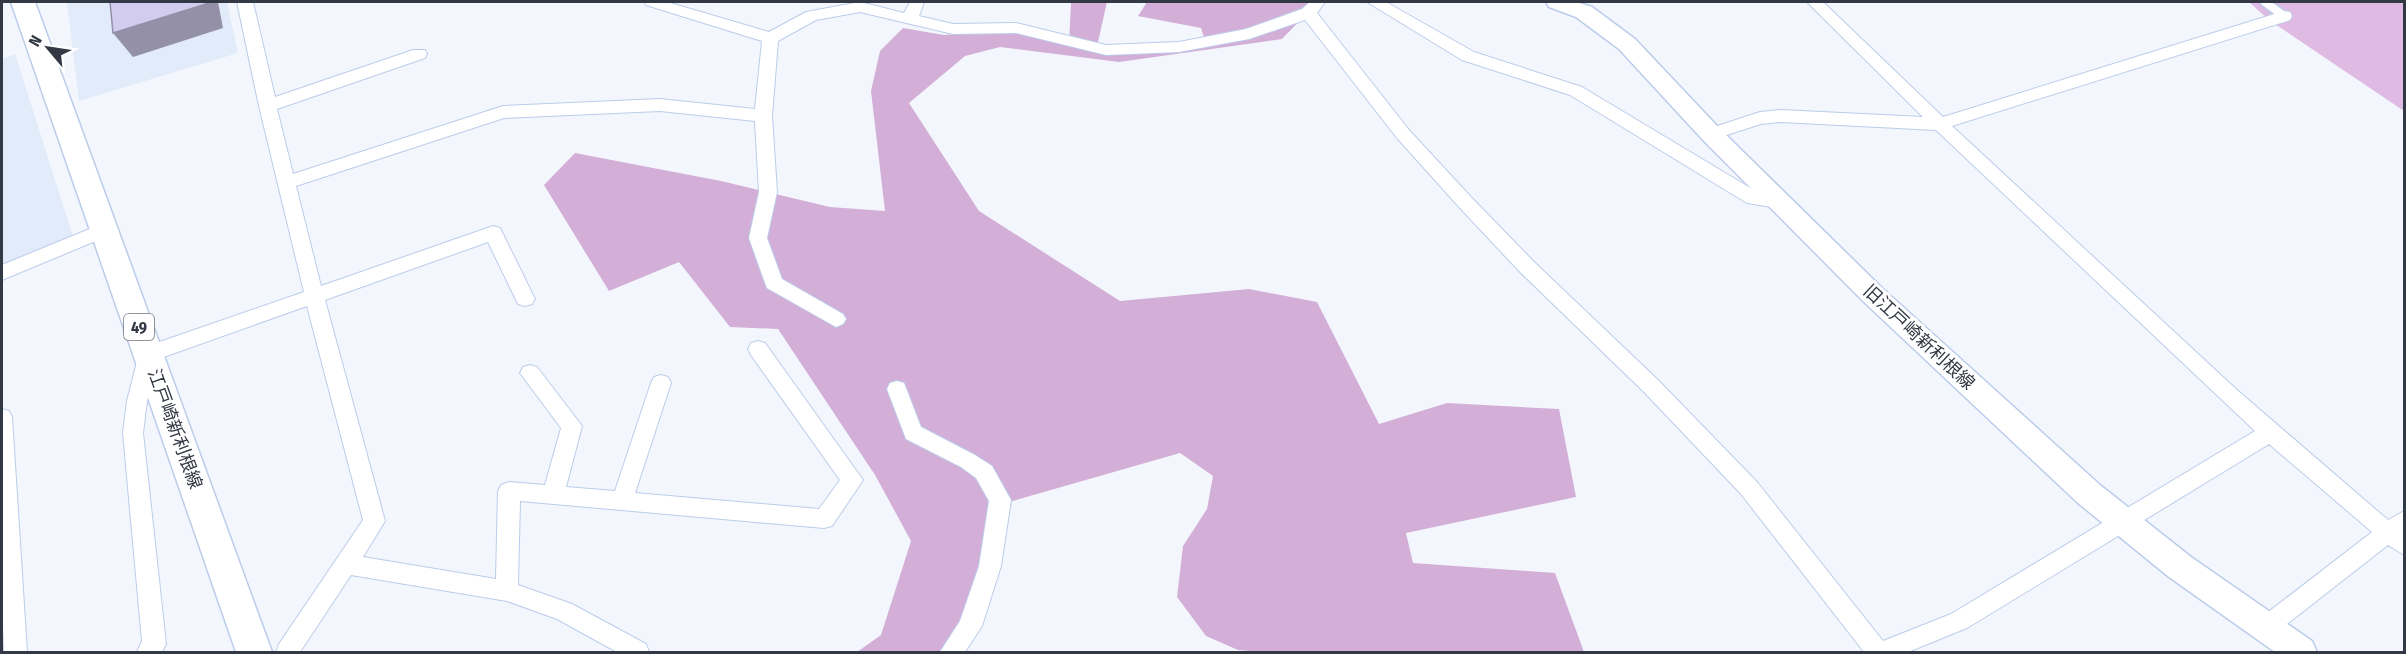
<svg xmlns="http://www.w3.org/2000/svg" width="2406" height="654" viewBox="0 0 2406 654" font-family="'Fira Sans Condensed','Noto Sans JP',sans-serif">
<rect width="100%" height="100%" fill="#f3f7fd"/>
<path fill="#e2ebfa" d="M71,2h156l11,51 -159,48 -12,-98z
M15,54l60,189 -73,32v-216z"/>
<path fill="#dfbbe3" d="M2249,2h155v109l-135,-91z"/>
<path fill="#d3afd7" d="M1067,2h40l-11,49 110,-7 -5,-16 -63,-12 9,-14h171l-36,37 -163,23 -119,-15 -35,9 -56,47 70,108 141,90 129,-12 68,13 62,122 68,-21 112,6 17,88 -170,36 7,30 142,10 29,79h-322l-24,-2 -32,-14 -29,-39 6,-51 24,-37 6,-33 -33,-23 -192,55 13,21 -18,81 -26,42h-100l24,-17 30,-94 -36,-66 -97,-146 -48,-2 -51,-65 -70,29 -65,-106 31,-32 146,28 109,26 55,4 -14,-120 9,-40 23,-23 41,7 77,-6 48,16 2,-42z"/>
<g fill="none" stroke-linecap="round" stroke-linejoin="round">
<defs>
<path id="lane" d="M2265,2l19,14"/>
<path id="street" d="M237,2h16l22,95 138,-47h12l2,4 -2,4 -148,51 16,65 210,-68 157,-7 95,10 7,-68 -116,-36 -1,-3h22l102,30 37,-20 54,-10 44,11 6,-11h14l-5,14 34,8 63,-1 90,22 73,-3 67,-13 56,-20 8,-7h15l-8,11 92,117 62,67 63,65 124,118 99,102 126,159 68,-27 304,-183 -319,-301 -155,-8 -20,2 -50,16 -6,-2 -3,-4 3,-4 55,-18 21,-2 142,7 -116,-115h16l120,115 341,-106 6,1 2,4 -2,4 -338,106 285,264 151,130 16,-9v44l-16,-10 -114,89 -8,4 -8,-4 -4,-7 4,-7 114,-88 -103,-88 -302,184 -59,24h-44l-123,-158 -97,-102 -124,-120 -61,-65 -62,-69 -92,-118 -56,19 -70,13 -73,3 -90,-22 -63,1 -93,-22 -44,8 -38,21 -6,75 5,76 -10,46 15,41 61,35 3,5 -3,5 -7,3 -69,-39 -2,-5 -16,-45 10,-46 -4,-71 -95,-10 -156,7 -208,68 25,100 172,-60 7,2 35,71 -3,5 -7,2 -7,-2 -30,-62 -163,58 60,221 -22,36 133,22 2,-88 3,-6 8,-3 36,3 16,-57 -41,-55 3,-6 7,-2 7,2 45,59 -16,61 49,4 36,-108 3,-6 7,-2 7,2 3,6 -36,110 184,16 21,-29 -89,-125 -3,-6 3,-6 7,-2 7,2 98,137 -31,46 -8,2 -304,-27 -2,84 54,19 74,40 3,8h-32l-60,-33 -50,-18 -156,-26 -51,77h-24l3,-8 84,-124 -56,-214 -149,53 -11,42 -4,32 23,211 -4,8h-25l5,-11 -19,-208 4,-32 12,-47 3,-6 162,-56 -45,-186z
M1367,2h19l88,50 108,35 175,105 27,5 3,5 -3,5 -6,1 -31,-5 -177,-108 -108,-35z
M104,223l6,2 3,5 -3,5 -108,45v-15z
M897,381l7,2 17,44 54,28 17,11 19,34 -10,66 -19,60 -17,26h-25l20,-31 19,-55 10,-65 -13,-23 -15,-11 -55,-28 -19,-50 3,-6z
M2,409l7,2 3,6 15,235h-23l-2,-53z"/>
<path id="secondary" d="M1546,2h30l16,5 43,32 84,89 163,160 218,197 91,72 121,84 5,11h-42l-106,-75 -91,-74 -214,-201 -161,-162 -84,-91 -43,-32 -27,-10z"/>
<path id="primary" d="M11,2h24l237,650h-36z"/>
</defs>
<use href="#lane" stroke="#bbccea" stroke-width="11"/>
<use href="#street" stroke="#bbccea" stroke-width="2"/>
<use href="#secondary" stroke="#bbccea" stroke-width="3"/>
<use href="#primary" stroke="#bbccea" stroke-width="3"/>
<use href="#lane" stroke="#fff" stroke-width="8"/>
<use href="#street" fill="#fff" fill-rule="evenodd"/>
<use href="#secondary" fill="#fff" fill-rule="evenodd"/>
<use href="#primary" fill="#fff" fill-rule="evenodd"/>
</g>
<path fill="#9390a7" d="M205,2h13l5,26 -90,29 -20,-24z"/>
<path fill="#d2cdee" stroke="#9390a7" stroke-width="1.5" d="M110,2h95l1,2 -93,29z"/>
<g text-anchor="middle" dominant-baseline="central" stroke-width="6" stroke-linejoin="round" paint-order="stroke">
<rect fill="#fff" stroke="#70747c" stroke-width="1.5" x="124" y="314" width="30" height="26" rx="4.5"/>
<g font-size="16" font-weight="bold" fill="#323844">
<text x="139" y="327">49</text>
</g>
<g font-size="18" fill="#323844" stroke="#fff">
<text transform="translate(1919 337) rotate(43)">旧江戸崎新利根線</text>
<text transform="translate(175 429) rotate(70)">江戸崎新利根線</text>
</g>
</g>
<rect width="2406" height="654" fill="none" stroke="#323844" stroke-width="6"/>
<g transform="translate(48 48) rotate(299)" stroke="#ffffff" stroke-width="4.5" paint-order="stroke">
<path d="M0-4.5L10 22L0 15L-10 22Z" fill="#323844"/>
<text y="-9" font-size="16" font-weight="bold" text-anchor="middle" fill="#323844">N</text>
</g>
</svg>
